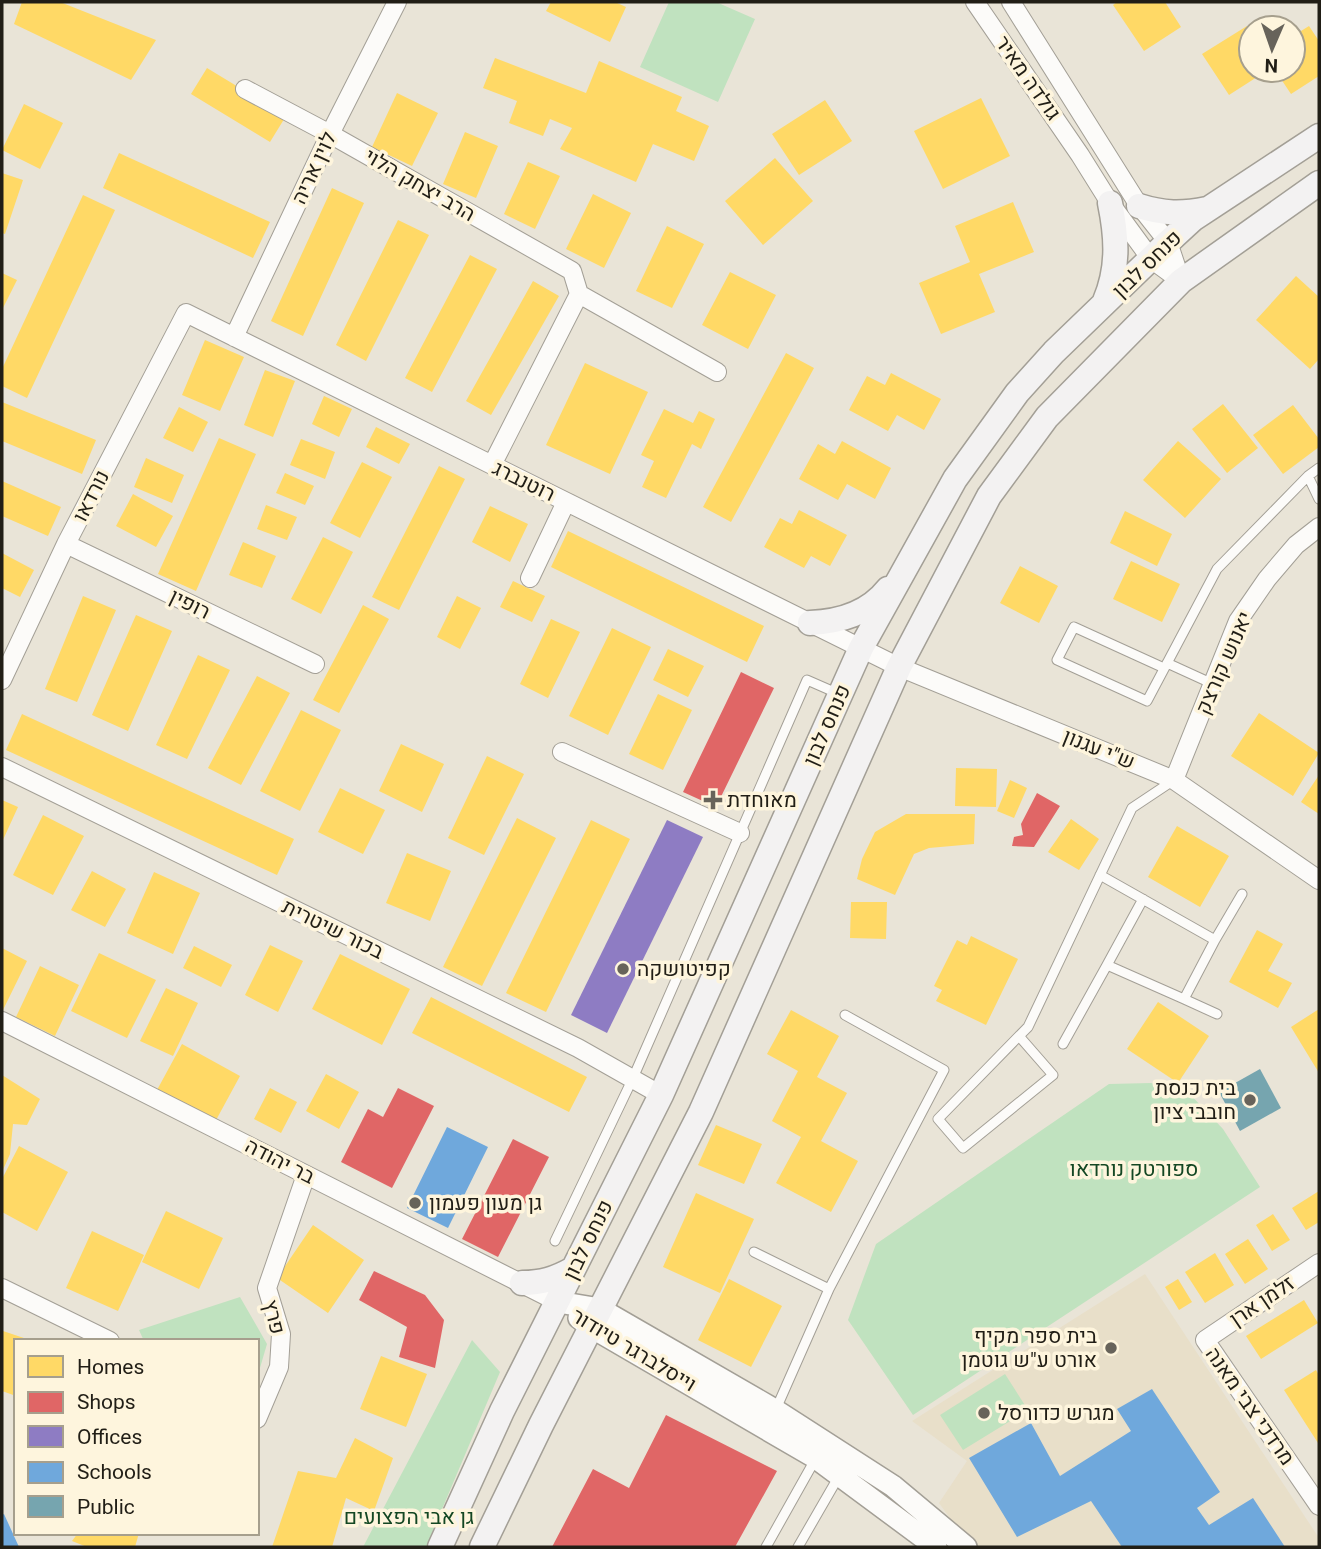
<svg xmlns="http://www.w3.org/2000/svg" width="1321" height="1549" viewBox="0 0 1321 1549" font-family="Roboto,Heebo,sans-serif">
<rect width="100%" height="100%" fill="#e9e4d7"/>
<path fill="#e8dfc9" d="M1145,1274l174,264v9h-348l-32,-44 28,-42 -55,-40z"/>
<path fill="#c0e2bf" d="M669,2h47l39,17 -37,83 -78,-35z
M1151,1083l36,8 36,38 37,58 -347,228 -65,-95 28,-76 233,-160z
M240,1297l27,47 -10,34v-37h-113l-5,-11z
M472,1340l28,32 -74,175h-63z
M1005,1374l23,36 -65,40 -23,-35z"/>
<path fill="#ffd966" d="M22,2h38l96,38 -25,40 -117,-56z
M551,2h64l11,5 -16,35 -64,-31z
M1117,2h48l16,25 -37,24 -31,-46z
M1247,26l4,6v38h17l-39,25 -27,-41z
M1309,26l10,15v35l-28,18 -16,-24h18v-34z
M495,58l91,35 13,-32 83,36 -6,14 33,15 -15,35 -41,-17 -17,38 -76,-33 12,-21 -22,-9 -7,17 -34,-13 8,-22 -34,-13z
M207,68l79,48 -16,26 -79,-48z
M397,93l41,20 -26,53 -40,-19z
M981,98l29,58 -67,33 -29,-58z
M825,100l27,41 -53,34 -27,-41z
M24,104l39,19 -23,46 -38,-19z
M465,132l33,14 -22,52 -33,-14z
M119,153l151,69 -17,36 -150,-70z
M775,158l38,43 -50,44 -38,-44z
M528,162l32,14 -25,53 -31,-15z
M2,173l21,7 -18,54 -3,-1z
M332,188l32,15 -61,133 -32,-15z
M593,194l38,19 -27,55 -38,-19z
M83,195l32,15 -88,188 -25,-12v-17z
M1013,202l21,50 -55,22 16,38 -54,22 -22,-51 51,-21 -15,-36z
M398,220l31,15 -63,126 -30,-16z
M667,226l37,18 -32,64 -36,-17z
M470,255l27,14 -65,123 -27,-14z
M730,272l46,23 -28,54 -46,-24z
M2,273l15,7 -15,30z
M1296,276l23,21v62l-9,10 -54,-49z
M533,281l26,15 -68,119 -25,-14z
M205,340l39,17 -24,54 -38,-16z
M786,353l28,15 -83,154 -28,-15z
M585,363l63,29 -38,82 -64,-29z
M265,370l30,11 -22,56 -29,-12z
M891,373l50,26 -17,31 -27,-15 -9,16 -39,-21 18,-34 18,9z
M324,396l28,13 -13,28 -27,-13z
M2,402l94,38 -14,34 -80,-33z
M1223,404l35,44 -31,25 -35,-44z
M1293,405l26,34v8l-36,27 -30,-39z
M179,407l29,15 -15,30 -30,-14z
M664,409l29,14 6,-12 16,8 -14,30 -9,-5 -26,54 -24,-11 12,-26 -13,-6z
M376,427l34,17 -11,20 -33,-17z
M219,438l37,16 -60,137 -38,-17z
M301,439l34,13 -10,27 -35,-14z
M842,441l49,27 -16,31 -28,-15 -9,16 -39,-21 19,-35 17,10z
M1178,441l43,38 -36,39 -42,-38z
M146,458l38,17 -12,28 -38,-16z
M362,462l30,15 -32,61 -30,-15z
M439,466l26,13 -66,131 -27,-13z
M285,473l29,13 -9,19 -29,-12z
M2,481l59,26 -13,29 -46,-20z
M133,494l40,22 -17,31 -40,-21z
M266,505l31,12 -10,23 -30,-11z
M490,506l38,18 -18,38 -38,-20z
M799,510l48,25 -17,31 -19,-10 -7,12 -40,-21 16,-29 12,6z
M1125,511l47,23 -15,32 -47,-23z
M568,531l196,95 -17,36 -196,-95z
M323,537l30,15 -32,62 -30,-15z
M243,542l33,14 -14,32 -33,-13z
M2,553l32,17 -14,27 -18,-9z
M1131,561l49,23 -18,38 -49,-23z
M1020,566l38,20 -19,37 -39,-20z
M513,581l32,15 -13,26 -32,-15z
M83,596l33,14 -39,92 -32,-13z
M457,596l24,12 -21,41 -23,-12z
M363,605l26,14 -50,94 -26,-13z
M136,615l36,16 -44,100 -36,-16z
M551,619l29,13 -32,66 -28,-14z
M612,628l39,19 -43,88 -39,-19z
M668,649l36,17 -16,31 -35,-17z
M198,655l32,15 -43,89 -31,-14z
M257,676l33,17 -49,92 -33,-17z
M658,694l34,16 -29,60 -34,-16z
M301,710l40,20 -41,81 -40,-20z
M1259,713l60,40 -26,43 -62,-40z
M22,714l272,125 -17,36 -271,-125z
M401,744l43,20 -22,48 -43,-21z
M487,756l37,18 -40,81 -36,-17z
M956,768l41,1 -1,38 -41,-1z
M1319,775v39l-18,-12z
M1010,780l17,8 -13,30 -17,-7z
M340,788l45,22 -22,44 -45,-22z
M2,800l16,7 -16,35z
M906,814h69l-1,30 -45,4 -15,6 -19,41 -38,-16 5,-20 13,-27z
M43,815l41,21 -31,59 -40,-20z
M517,818l39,20 -74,148 -39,-19z
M1071,819l28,20 -20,31 -31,-18z
M591,820l39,19 -84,173 -40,-19z
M1177,826l52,30 -29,51 -52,-30z
M407,853l44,18 -21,50 -44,-18z
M92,871l34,18 -21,38 -34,-17z
M154,872l46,21 -27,61 -46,-21z
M851,902h36l-1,37 -36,-1z
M1257,930l26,14 -15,27 24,12 -14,25 -49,-26z
M971,936l47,23 -32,66 -50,-24 6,-11 -8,-4 23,-46 10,5z
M270,945l33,16 -25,51 -33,-17z
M194,946l38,19 -11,22 -38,-19z
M2,948l25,13 -25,51z
M99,953l57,27 -29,58 -56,-27z
M340,954l70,35 -28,56 -70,-36z
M40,966l39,19 -24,51 -39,-19z
M166,988l32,15 -25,53 -33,-15z
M431,997l156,80 -18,35 -157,-79z
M1158,1002l51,34 -31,47 -51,-34z
M1319,1009v64l-28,-46z
M791,1010l48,26 -22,41 30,16 -26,48 37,20 -27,51 -55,-29 25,-46 -29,-16 26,-50 -31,-17z
M182,1044l58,32 -25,46 -58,-32z
M326,1074l33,18 -20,37 -33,-18z
M2,1075l38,24 -13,26 -14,-1 -3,30 -8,18z
M270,1088l27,14 -16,31 -27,-14z
M716,1125l46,19 -18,40 -46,-19z
M19,1146l49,26 -31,59 -35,-19v-33z
M1319,1191v31l-13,8 -14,-22z
M696,1193l58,26 -34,74 -57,-26z
M166,1211l57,27 -24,51 -57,-27z
M1273,1214l17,26 -18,11 -16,-26z
M313,1225l51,35 -36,53 -51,-35z
M92,1231l52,24 -26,56 -52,-23z
M1248,1239l20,30 -23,15 -20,-30z
M1215,1253l19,32 -29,18 -20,-31z
M729,1279l53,27 -31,61 -53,-27z
M1178,1279l14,23 -13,8 -14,-23z
M1304,1300l14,23 -57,36 -15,-23z
M3,1331l27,9 -14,1v55l-14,-5z
M381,1356l46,18 -21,53 -46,-18z
M1316,1370l3,5 -1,68 -34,-53z
M355,1438l38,20 -19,53 -28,-13 -14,49h-60l26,-76 38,7z
M78,1533h61l-4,14h-48l-15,-6z"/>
<path fill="#e06666" d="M741,672l33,16 -58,119 -33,-15z
M1037,793l23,13 -26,41 -22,-1 2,-9 9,-2 -2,-11z
M398,1088l36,18 -42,82 -51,-26 27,-53 15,8z
M513,1139l36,18 -51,100 -36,-18z
M374,1271l51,24 19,25 -9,48 -36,-11 8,-30 -48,-27z
M666,1415l111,56 -42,76h-183l41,-78 36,19z"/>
<path fill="#8e7cc3" d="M667,820l36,17 -96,196 -36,-18z"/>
<path fill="#6fa8dc" d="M447,1127l41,20 -40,81 -41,-20z
M1152,1389l68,103 -23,16 12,17 44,-27 32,49h-163l-31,-46 -74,36 -48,-79 62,-35 29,53 71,-45 -14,-22z
M4,1514l15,33h-17v-32z"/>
<path fill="#76a5af" d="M1260,1069l21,39 -41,23 -21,-39z"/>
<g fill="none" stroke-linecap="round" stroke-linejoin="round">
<defs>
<path id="service" d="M1308,476l11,23
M1167,663l46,21
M1164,668l-90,-41 -17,33 90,41 70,-132 91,-93 11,-8
M1100,875l115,65 -31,59 33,15
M1143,899l-36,66 77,34
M1215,940l27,-46
M1019,1036l34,39 -90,73 -25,-29 81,-83 9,-9 104,-219 42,-28
M1063,1044l44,-79
M555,1241l78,-163 174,-398 32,14
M754,1252l75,37
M776,1409l53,-120 115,-219 -99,-55
M766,1547l50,-89
M798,1547l41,-71"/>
<path id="minor" d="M975,2l105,153 30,48 41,56 30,22
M1011,2l127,202 30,38 13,39
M245,89l85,45 242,137 7,23 -87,171
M579,294l138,78
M234,337l96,-203 67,-132
M66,544l249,120
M530,578l36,-76
M2,680l64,-136 120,-231 713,354 275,113 145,100
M562,752l178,81
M2,767l576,281 83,47
M1174,780l64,-159 29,-42 29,-34 23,-18
M2,1021l556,281
M1319,1263l-114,77 114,166
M2,1288l108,53
M257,1419l22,-52 2,-33 -14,-46 39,-113"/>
<path id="tertiary" d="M558,1302l42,7 175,101 118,76 73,61
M579,1318l12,9 225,131 120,89"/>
<path id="secondary" d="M1139,206c25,8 43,8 68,3
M1105,301c14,-33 12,-64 5,-98
M810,623c29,-1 59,-10 78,-34
M522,1283c20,0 33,-4 51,-14
M440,1547l62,-136 159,-316 200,-447 94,-169 62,-86 37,-41 114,-110 25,-23 126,-83
M482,1547l59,-122 160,-313 198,-445 90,-171 58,-79 134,-136 138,-98"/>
</defs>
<use href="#service" stroke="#a39f96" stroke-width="11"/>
<use href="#minor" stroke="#a39f96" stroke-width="20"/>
<use href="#tertiary" stroke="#a39f96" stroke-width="24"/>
<use href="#secondary" stroke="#a39f96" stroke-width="27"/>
<use href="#service" stroke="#fcfbf9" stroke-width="9"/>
<use href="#minor" stroke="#fcfbf9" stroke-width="18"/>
<use href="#tertiary" stroke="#fcfbf9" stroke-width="21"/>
<use href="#secondary" stroke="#f3f2f2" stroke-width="24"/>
</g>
<g fill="#67635a" stroke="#fef5dd" stroke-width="2.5">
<path d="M709.5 789.5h7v7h7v7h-7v7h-7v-7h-7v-7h7z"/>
<circle cx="623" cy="969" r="7"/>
<circle cx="1250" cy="1100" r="7"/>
<circle cx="415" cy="1203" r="7"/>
<circle cx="1111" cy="1348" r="7"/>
<circle cx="984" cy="1413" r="7"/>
</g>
<g text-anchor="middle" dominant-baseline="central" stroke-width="7" stroke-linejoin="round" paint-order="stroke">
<g font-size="21" fill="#211e16" stroke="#fef5dd">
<text transform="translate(1028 78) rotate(55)">גולדה מאיר</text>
<text transform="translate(314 168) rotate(-65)">לוין אריה</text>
<text transform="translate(420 185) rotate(30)">הרב יצחק הלוי</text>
<text transform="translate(1147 264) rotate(-44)">פנחס לבון</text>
<text transform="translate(524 481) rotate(26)">רוטנברג</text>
<text transform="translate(91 496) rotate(-63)">נורדאו</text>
<text transform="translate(190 604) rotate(26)">רופין</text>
<text transform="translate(1224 663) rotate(-66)">יאנוש קורצק</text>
<text transform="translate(827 725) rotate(-66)">פנחס לבון</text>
<text transform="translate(1099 749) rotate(22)">ש"י עגנון</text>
<text transform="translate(333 929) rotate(26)">בכור שיטרית</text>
<text transform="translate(280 1161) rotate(27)">בר יהודה</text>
<text transform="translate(588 1240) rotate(-64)">פנחס לבון</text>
<text transform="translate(1262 1301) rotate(-34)">זלמן ארן</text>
<text transform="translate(274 1317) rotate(76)">פרץ</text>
<text transform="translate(634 1350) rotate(31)">וייסלברגר טיודור</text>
<text transform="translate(1250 1406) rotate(55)">מרדכי צבי מאנה</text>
</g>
<g font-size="21" fill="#211e16" stroke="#fef5dd" text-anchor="start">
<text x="727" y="800">מאוחדת</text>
<text x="637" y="969">קפיטושקה</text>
<text x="1236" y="1088" text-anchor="end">בית כנסת<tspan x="1236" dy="24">חובבי ציון</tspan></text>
<text x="429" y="1203">גן מעון פעמון</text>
<text x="1097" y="1336" text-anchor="end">בית ספר מקיף<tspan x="1097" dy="24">אורט ע"ש גוטמן</tspan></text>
<text x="998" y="1413">מגרש כדורסל</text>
</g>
<g font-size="21" fill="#144723" stroke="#fef5dd">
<text x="1134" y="1169">ספורטק נורדאו</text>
<text x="409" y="1517">גן אבי הפצועים</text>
</g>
</g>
<rect width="1321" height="1549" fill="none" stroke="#211e16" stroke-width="7"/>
<rect x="14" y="1339" width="245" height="196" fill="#fef5dd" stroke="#a69f8d" stroke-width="2"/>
<rect x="28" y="1356" width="35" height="21" fill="#ffd966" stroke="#a69f8d" stroke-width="2"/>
<text x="77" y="1374" font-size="21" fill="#211e16">Homes</text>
<rect x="28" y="1392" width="35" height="21" fill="#e06666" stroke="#a69f8d" stroke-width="2"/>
<text x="77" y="1409" font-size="21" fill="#211e16">Shops</text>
<rect x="28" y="1426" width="35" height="21" fill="#8e7cc3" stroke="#a69f8d" stroke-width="2"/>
<text x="77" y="1444" font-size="21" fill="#211e16">Offices</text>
<rect x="28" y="1462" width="35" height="21" fill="#6fa8dc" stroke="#a69f8d" stroke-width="2"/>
<text x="77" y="1479" font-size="21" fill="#211e16">Schools</text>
<rect x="28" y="1496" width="35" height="21" fill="#76a5af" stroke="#a69f8d" stroke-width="2"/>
<text x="77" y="1514" font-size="21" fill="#211e16">Public</text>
<g transform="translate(1272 49) rotate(182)"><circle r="33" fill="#fef5dd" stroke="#a69f8d" stroke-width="2"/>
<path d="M0-5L12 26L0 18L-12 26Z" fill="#67635a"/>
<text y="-10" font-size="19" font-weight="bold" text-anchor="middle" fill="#211e16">N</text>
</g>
</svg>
